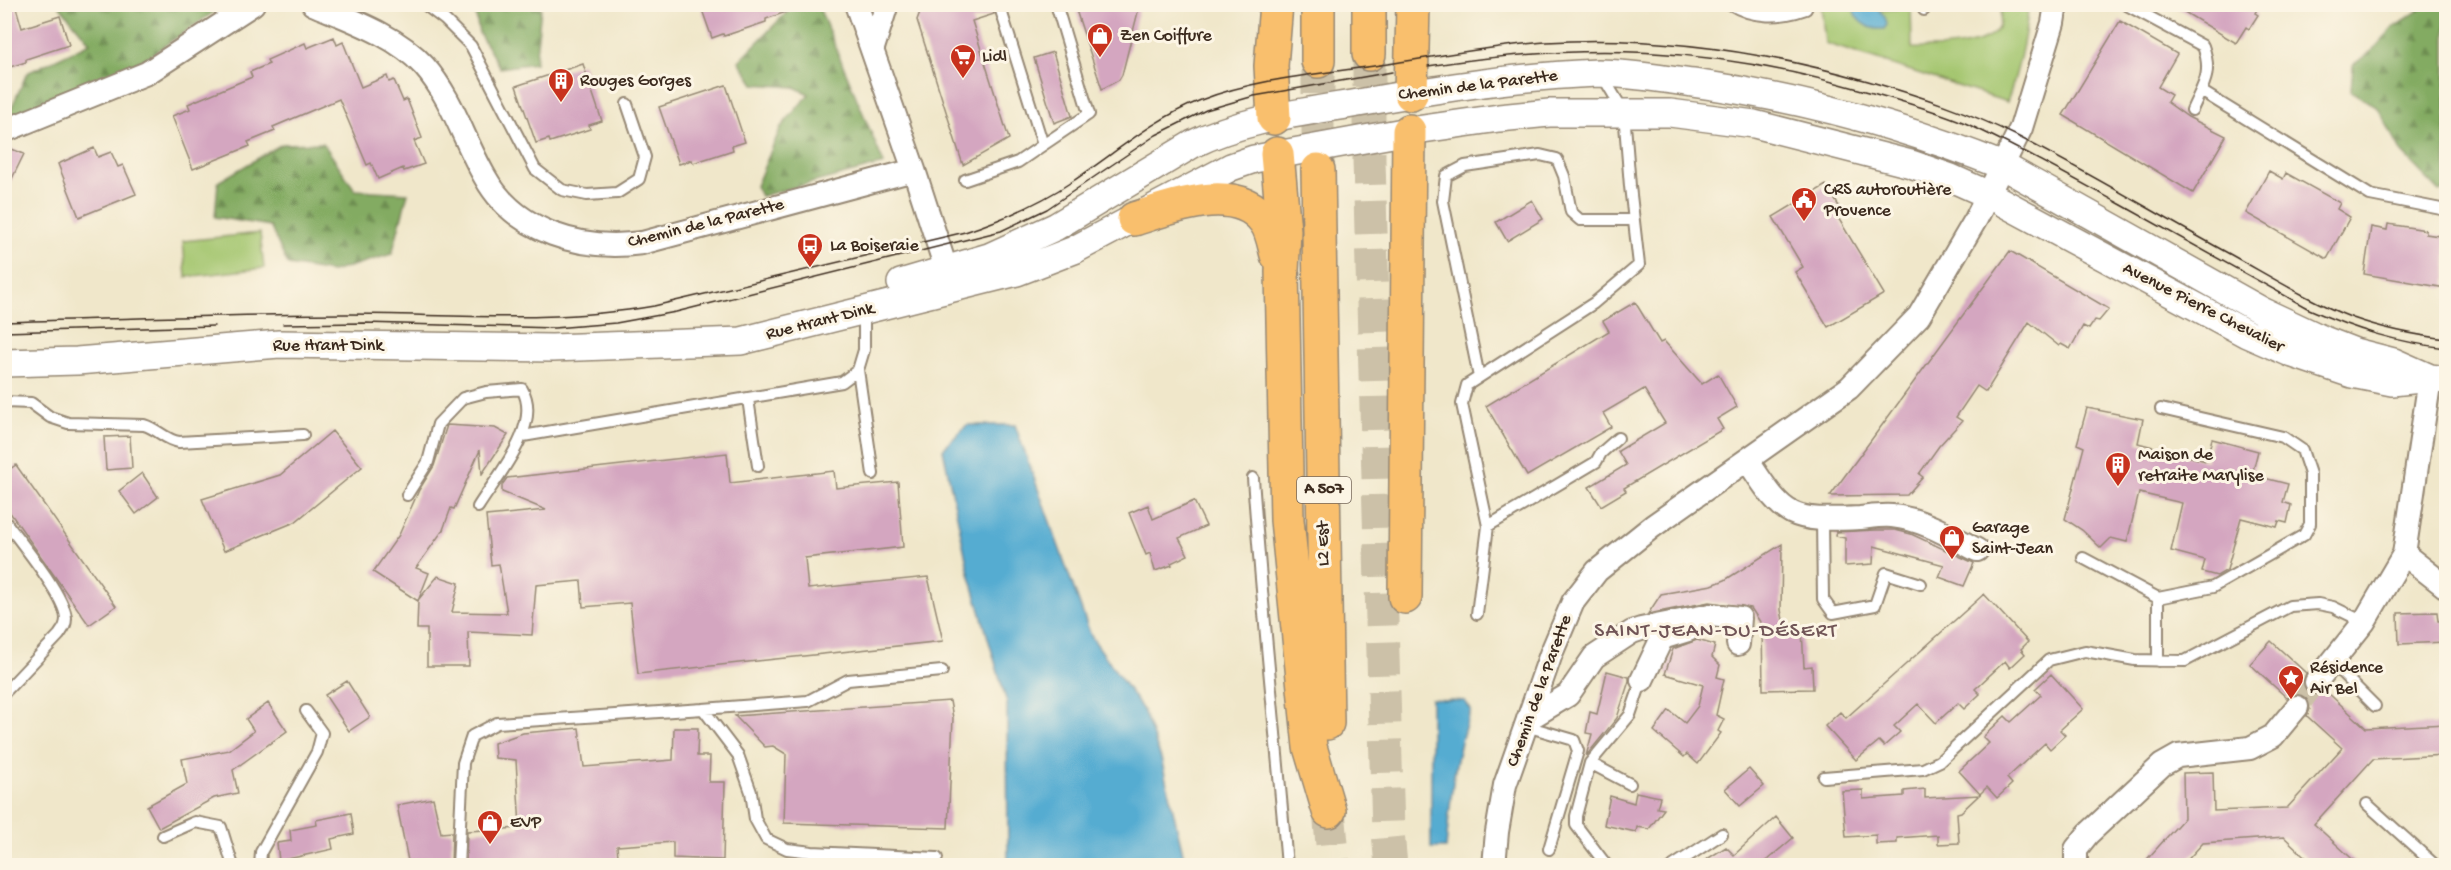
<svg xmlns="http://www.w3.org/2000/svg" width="2451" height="870" viewBox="0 0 2451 870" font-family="'Gochi Hand',sans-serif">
<defs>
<pattern id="forest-firs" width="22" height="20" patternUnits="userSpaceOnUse" patternTransform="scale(1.5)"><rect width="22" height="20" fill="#83ab62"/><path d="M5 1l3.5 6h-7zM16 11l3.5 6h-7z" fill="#6c8b50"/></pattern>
</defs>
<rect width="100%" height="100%" fill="#fcf5e5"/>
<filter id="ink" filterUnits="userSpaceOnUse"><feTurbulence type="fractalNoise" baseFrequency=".0167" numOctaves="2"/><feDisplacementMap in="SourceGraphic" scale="12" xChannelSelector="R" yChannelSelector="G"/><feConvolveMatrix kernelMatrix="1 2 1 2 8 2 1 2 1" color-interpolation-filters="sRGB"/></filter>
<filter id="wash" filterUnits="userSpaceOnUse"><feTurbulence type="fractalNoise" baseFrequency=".008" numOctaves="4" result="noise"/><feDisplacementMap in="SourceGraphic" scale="24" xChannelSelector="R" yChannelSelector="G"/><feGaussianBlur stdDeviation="1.35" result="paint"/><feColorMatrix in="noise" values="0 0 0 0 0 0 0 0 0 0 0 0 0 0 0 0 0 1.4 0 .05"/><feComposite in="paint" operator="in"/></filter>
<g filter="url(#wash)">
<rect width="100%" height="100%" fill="#f0e7ca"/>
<path fill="#a4c66f" stroke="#707846" stroke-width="1.5" d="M1821,5h54l7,5 17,-1v-4h12l1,43c20,1 77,0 86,-20 3,-6 3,-17 4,-23h27c-4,34 -10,65 -22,97l-182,-59z
M260,233l4,35 -78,9 -3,-36z"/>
<path fill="url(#forest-firs)" stroke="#5f6a40" stroke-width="1.5" d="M2427,4l19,1v185l-6,2 -38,-39 -24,-45 -27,-17 2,-26 20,-15 19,-21z
M59,5h165l-79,54 -139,61 21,-47 63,-30z
M474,5h65l2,3 -6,55 -35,5 -21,-35z
M785,5h33l66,159 -123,32 -5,-10 25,-59 28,-33 -15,-7 -40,-3 -15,-23 48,-49z
M323,143l32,47 53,3 -16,61 -60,18 -44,-7 -18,-39 -55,-9 3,-35 64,-38z"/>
<path fill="#54acd1" stroke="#486b78" stroke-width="1.5" d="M1861,4c12,0 25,8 26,21l-3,4c-13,1 -26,-5 -30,-18z
M967,425h48l76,211 52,74 18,48 23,100 -3,7h-173l-1,-162 -38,-130 -26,-124z
M1431,699l34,2 6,9c-17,44 -21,92 -25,138h-15z"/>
<g id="blocks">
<path fill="#d4a6c0" d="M4,4h11l7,24 38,-12 9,29 -43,14v3l-22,7z
M700,4h99l1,3 -34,12v3l-42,14 -1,-2 -11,4z
M923,4h69l2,10 -22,7 37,118 -46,26 -46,-145z
M1074,4h66l-18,71 -3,5 -17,9z
M2171,4h89l-5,9 3,2 -9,14 -3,-2 -10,16z
M2120,21l57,33 -19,33 13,8 -4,7 21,15 38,19 -33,57 -130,-78z
M334,37l3,8 6,-3 18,45 26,-11 2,6 5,-2 9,21 4,-2 15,39 -8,3 10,23 -20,7 -1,-3 -25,11 -7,-16 -4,2 -28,-66 -66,28 2,4 -27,11 2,4 -57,23 -21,-53 18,-7 -2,-5 64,-27 -2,-5 19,-8 -2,-4 38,-17 2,5z
M1053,52l19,64 -18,7 -20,-65z
M583,64l19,57 -13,4 1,4 -40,13 -1,-3 -13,4 -20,-57z
M726,85l19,57 -13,4 1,4 -40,13 -1,-3 -13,4 -20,-57z
M4,146l20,8 -20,41z
M94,148l4,9 13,-5 7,15 5,-2 13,29 -57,23 -21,-53z
M2269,171l14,8 3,-6 54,30 -3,6 13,8 -23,42 -81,-46z
M1826,185l14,23 -6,3 50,83 -56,33 -33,-55 8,-5 -30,-50z
M1532,200l11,19 -36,22 -11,-19z
M2388,224l38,6v4l20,3v51l-82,-14 7,-47 16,3z
M2010,251l99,58 -10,12 -4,-1 -6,9 -6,-3 -13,23 -9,-5 -2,2 -30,-24 -43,70 -9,-6 -21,31 6,4 -23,25 -20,28 4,3 -16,18 -77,1z
M1635,302l25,41 4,-2 38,43 16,-10 19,33 -20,12 6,10 -99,59 2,3 -25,15 -12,-19 37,-22 -8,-14 47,-28 -21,-34 -41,24 8,14 -84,49 -41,-70 123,-75 -6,-10z
M2087,408l56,11 -5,24 68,18 6,-22 46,12 -6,24 36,9 -5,18 8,3 -4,18 -8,-2 -2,6 -36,-9 -14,52 -10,6 -15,-4 3,-12 -34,-9 11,-48 -43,-10 -12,49 -16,-4 -10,10 -19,-18 -17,-11 19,-72 -7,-3z
M447,425l48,3 13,7 -26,39 -2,-24 -26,59 -3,-1 -8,22 -27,38 13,5 -11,28 -45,-29 26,-37 20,-45 15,-24z
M332,431l30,36 -67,55 -71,29 -22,-52 78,-24z
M130,436l2,32 -26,2 -2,-33z
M727,453l3,30 104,-12 2,17 62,-6 5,65 -98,11 3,31 120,-12 15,64 -305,33 -8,-71 -47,4 -2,-26 -45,4 -4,50 -64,-3 1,34h-42v-37h-10l1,-29 20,-24 21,7 -7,29 55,1 -8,-49 -8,1 -5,-49 60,-6 -44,-18v-7l5,-7z
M16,465l100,141 -27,19 -85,-121v-31z
M142,473l16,24 -22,17 -17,-23z
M1194,501l12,25 -27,12 9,17 -17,8 1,2 -17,6 -5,-18 -4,2 -17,-42 19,-8 5,14z
M1876,530h19l16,4 63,29 -10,23 -25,-9 5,-12 -70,-19 -1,18 -28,2v-28l-10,-2 1,-4z
M1782,544l-1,66 4,20 17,-1 2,38 8,-1 1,23 -50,1 -1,-65 -11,-17 -42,-6 -61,12 13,-20 51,-9 13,-5z
M1984,594l44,48 -7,7 4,5 -15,14 -5,-7 -30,28 5,5 -16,15 -6,-6 -22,20 -18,-19 -24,22 6,6 -16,14 -5,-5 -23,19 -31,-34 15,-14 6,6z
M2437,612l1,9h8v21l-47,2 -1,-31z
M1697,640l18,5 -3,12 8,8 -3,12 7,2 -8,36 8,4 -6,12 3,2 -23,31 -11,-10 -3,3 -30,-26 15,-21 16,13 13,-17 5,-21 -38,-11 8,-25z
M2271,641l35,32 -3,8 4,11 8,3 11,-4 40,37 80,-4 -1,31 -72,4 -59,65 46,42h-45l-31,-29 -81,6 -21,23h-41l43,-48 -1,-45 30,-1 1,39 73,-3 55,-60 -35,-32 3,-7 -4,-12 -7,-3 -12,4 -37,-34z
M1607,671l22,6v4l-12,37 -31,38 6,-22 -6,-1 4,-21 7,2z
M2051,674l32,35 -23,21 5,5 -15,14 -5,-6 -38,35 5,6 -15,14 -10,-11 -7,7 -21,-23 30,-28 -6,-6 22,-21 6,6 30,-27 -6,-6z
M347,681l23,36 -21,14 -24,-36z
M950,701l3,17 -5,110 -164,-5 2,-69 -13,-8 -8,1 -30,-31z
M268,703l19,28 -54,39 5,23 -24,5 -55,30 -12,-22 40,-22 -5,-25 47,-9 25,-19 -8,-12z
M579,728l5,39 89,-7 1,-32h24l-1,28h13l-1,26h16l-2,78 -50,-2v-16l-56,4 2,20h-153l1,-35 53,-3 -4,-68 -21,-2 -1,-15 29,-10z
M1749,769l15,17 -24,20 -15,-17z
M1925,789v9l54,-3 -18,17 -4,1 2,30 -21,1v-9l-41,3v5l-21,1v-9l-30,2 -4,-46 21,-1v9l41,-3v-5z
M1636,792l24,5 -3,11 7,1 -15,20 -12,-2 -1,5 -32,-7 6,-29 24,7z
M433,798l8,35 11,-1 -1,34h-42l-12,-61z
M351,813l3,21 -23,5 2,10 -54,12 -2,-18 14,-2 -1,-11 27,-5 -1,-5z
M1776,817l17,21 -33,28h-64l30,-19 8,8z"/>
</g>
</g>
<g filter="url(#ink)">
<use href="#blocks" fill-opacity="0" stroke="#968874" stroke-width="1.5"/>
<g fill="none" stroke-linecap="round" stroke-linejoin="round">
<path stroke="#ccc1a8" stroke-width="22" stroke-dasharray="22 11" stroke-linecap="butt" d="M2297,707l19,-25"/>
<path stroke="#ccc1a8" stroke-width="33" stroke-dasharray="33 16" stroke-linecap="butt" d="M1369,54v106l19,672 3,34
M1318,61v109
M1329,811l5,55"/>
<defs>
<path id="service" d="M424,4l21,16 26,26 64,123 27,21 25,5 30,-2 22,-14 6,-22 -18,-53
M999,4l44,141 46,-31 -33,-110
M1730,4c23,15 51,14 76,5l2,-5
M2125,4l78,42c10,28 0,39 -11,64
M1924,10v-6
M2201,91l169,104 76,15
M965,180l53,-18 25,-17
M858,370l15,104
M1479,377l-36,-176 3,-25 19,-10 75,-11 17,4 7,17 7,36 9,8h53
M748,399l10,67
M4,402l27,1 19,14 18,6 76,2c14,4 21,15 35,17l124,-7
M523,436l319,-54 16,-12 6,-20v-39
M1253,478c9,129 23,258 34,388
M407,495l21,-33 10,-38 25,-26 23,-6 36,-3c21,36 -25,87 -44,118
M4,520c15,20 61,76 62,98 0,8 -3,11 -7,17l-55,58
M1822,520l1,79 10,14 42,-8 11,-32 35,11
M1488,526l108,-64 5,-9 17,-15
M2083,558l75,40v63
M2158,598l55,-11 91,-52 6,-11v-50l-8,-24 -19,-13 -122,-28
M1477,614l11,-88 -26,-122 5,-19 127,-82 45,-38 -9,-79 -6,-74 -21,-35
M2332,663l43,43
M703,709l105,-8 40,-21 94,-9
M1526,726l48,14 4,11 -29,98
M1590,763l40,21
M1824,777l99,-8 17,-8 109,-101 36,-9 50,9 50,1 105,-55 28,-2 15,3 31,15
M2367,804l69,62
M163,836l32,-14 26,5 12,39
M260,866l1,-14 56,-100 5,-19 -16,-22
M458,866l5,-103 9,-27 25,-13 206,-14 35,46 13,37 4,27 11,20 21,10 25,3 125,6
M1607,866l-31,-41v-9l14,-53 40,-48 12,-35
M1673,866l49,-32"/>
<path id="minor" d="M313,4c38,16 83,31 111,62 29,33 39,73 61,111 31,56 97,74 157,66l272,-73
M856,4l58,166 37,114
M873,48l14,-44
M4,131l143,-58 106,-69
M1748,461c38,59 43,60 112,57 10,-1 22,-3 32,-2 31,3 58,20 85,34
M2404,554l42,33
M1642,680l20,-42 26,-8
M2316,682l48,-60 40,-68 26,-176
M1528,719l40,-24 26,-38 38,-25 9,-3 70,-14 29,3 -2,26
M1494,866l3,-34 8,-47 46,-131 22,-52 24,-31 56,-45 196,-138 70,-72 57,-97 45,-91 32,-105 3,-19
M2076,866v-17l12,-15 74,-69 16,-9 72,-8 23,-12 24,-29"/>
<path id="tertiary" d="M901,283l88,-26 66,-30 138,-83c52,-26 114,-32 171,-42 78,-14 155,-26 234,-29 31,0 64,6 95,10 108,15 209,42 310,83l259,145 62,29 31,12 39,10 34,15
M4,363l73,-2 202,-17 273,4 189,-7 276,-69 57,-22 157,-83 23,-8 155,-28 90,-13 50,-5h121l84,11 157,40 40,14 38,17 258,139 46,20 59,20 40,8 38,-4 16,2"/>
<path id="motorway" d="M1369,54v-50
M1318,61v-57
M1411,94l2,-90
M1274,118l-3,-52 5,-62
M1277,154l7,77 -2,40 5,249 23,227 19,64
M1318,170l9,553
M1134,219c36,-11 102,-38 131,2 7,9 9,23 12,34
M1405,597l4,-466"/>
</defs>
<use href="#service" stroke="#968874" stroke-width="14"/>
<use href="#minor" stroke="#968874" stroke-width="26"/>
<use href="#tertiary" stroke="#968874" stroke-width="30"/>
<use href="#motorway" stroke="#968874" stroke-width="36"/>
<use href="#service" stroke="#fff" stroke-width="10"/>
<use href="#minor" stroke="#fff" stroke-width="22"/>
<use href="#tertiary" stroke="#fff" stroke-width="27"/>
<use href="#motorway" stroke="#f9bf6d" stroke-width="33"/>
<path stroke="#3b2a1e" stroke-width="1.5" d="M1428,66c155,-24 282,-20 434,24 34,10 70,19 103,33 53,24 104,53 155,81 63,35 126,70 189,105 47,21 87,33 137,39
M4,322c114,-3 228,-8 342,-8 103,0 206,10 308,-8l311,-74c39,-13 74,-28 108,-51 42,-28 80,-62 128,-81 56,-22 120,-26 179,-35 55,-8 110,-19 166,-23 110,-7 216,9 322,39 52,15 101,31 149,55 71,36 140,78 209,116 42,23 83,49 127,66 31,11 62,17 93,21
M283,324l81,-1 190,5 62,-5 60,-11 325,-81 46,-22 109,-74 50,-25 48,-14 138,-24
M4,332l210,-6"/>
</g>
</g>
<defs>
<symbol id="shop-pin" viewBox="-11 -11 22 30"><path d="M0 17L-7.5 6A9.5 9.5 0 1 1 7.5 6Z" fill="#c8321e" stroke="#fcf5e5"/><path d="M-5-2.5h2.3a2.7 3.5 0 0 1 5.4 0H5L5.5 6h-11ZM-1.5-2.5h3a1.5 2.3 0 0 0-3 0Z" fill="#fff"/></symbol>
<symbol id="supermarket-pin" viewBox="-11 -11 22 30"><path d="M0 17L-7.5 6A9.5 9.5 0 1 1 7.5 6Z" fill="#c8321e" stroke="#fcf5e5"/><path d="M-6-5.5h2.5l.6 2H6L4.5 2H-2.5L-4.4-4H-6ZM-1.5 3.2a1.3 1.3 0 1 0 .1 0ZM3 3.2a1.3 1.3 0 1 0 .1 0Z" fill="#fff"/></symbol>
<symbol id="building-pin" viewBox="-11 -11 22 30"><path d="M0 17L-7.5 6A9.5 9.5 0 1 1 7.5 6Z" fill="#c8321e" stroke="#fcf5e5"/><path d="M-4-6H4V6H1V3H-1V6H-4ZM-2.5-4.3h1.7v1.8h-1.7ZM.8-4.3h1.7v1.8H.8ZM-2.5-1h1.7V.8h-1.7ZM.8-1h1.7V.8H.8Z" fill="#fff"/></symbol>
<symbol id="civic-pin" viewBox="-11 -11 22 30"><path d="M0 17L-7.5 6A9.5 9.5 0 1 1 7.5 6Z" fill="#c8321e" stroke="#fcf5e5"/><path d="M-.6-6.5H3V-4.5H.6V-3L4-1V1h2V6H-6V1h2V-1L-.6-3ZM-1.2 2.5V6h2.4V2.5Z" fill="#fff"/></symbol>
<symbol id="bus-pin" viewBox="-11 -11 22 30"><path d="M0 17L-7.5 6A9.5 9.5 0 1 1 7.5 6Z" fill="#c8321e" stroke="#fcf5e5"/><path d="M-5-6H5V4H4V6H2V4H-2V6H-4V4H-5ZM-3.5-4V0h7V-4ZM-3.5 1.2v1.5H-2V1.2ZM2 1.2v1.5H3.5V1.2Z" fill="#fff"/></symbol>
<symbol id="sight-pin" viewBox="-11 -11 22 30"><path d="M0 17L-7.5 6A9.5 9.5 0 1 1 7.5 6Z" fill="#c8321e" stroke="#fcf5e5"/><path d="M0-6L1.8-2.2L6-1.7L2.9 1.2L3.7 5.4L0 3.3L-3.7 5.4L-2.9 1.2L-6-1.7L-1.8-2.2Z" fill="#fff"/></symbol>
</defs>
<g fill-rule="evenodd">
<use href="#shop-pin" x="1085" y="21" width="30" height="40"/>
<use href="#supermarket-pin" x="948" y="42" width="30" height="40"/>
<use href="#building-pin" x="546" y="66" width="30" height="40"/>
<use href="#civic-pin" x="1789" y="185" width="30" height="40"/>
<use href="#bus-pin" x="795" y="231" width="30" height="40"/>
<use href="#building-pin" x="2103" y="450" width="30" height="40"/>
<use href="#shop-pin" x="1937" y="523" width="30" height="40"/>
<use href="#sight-pin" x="2276" y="663" width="30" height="40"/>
<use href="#shop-pin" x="475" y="808" width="30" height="40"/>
</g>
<g text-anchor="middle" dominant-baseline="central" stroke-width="6" stroke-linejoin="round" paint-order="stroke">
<rect fill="#fcf5e5" stroke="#75675a" stroke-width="1.5" x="1297" y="477" width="54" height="26" rx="4.5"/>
<g font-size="16" font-weight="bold" fill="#3b2a1e">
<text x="1324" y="490">A 507</text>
</g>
<g font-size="18" fill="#3b2a1e" stroke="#fcf5e5" text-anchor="start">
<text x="1120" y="36">Zen Coiffure</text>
<text x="982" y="57">Lidl</text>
<text x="580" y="81">Rouges Gorges</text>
<text x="1824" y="190">CRS autoroutière<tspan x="1824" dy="21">Provence</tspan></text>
<text x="830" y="246">La Boiseraie</text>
<text x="2138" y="455">Maison de<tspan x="2138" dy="21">retraite Marylise</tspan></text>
<text x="1972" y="528">Garage<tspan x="1972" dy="21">Saint-Jean</tspan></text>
<text x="2310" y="668">Résidence<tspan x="2310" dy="21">Air Bel</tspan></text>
<text x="510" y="823">EVP</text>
</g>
<g font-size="18" fill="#3b2a1e" stroke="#fcf5e5">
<text transform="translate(1478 86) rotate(-7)">Chemin de la Parette</text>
<text transform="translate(706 224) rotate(-14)">Chemin de la Parette</text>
<text transform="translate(2203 308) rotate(27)">Avenue Pierre Chevalier</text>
<text transform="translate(820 322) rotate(-14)">Rue Hrant Dink</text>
<text x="328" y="346">Rue Hrant Dink</text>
<text transform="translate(1324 544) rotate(-91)">L2 Est</text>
<text transform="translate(1540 691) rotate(-70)">Chemin de la Parette</text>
</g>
<g font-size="21" letter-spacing="1.5" fill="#715557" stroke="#fcf5e5">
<text x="1716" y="632">SAINT-JEAN-DU-DÉSERT</text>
</g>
</g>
<rect width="2451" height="870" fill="none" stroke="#fcf5e5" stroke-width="24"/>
</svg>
